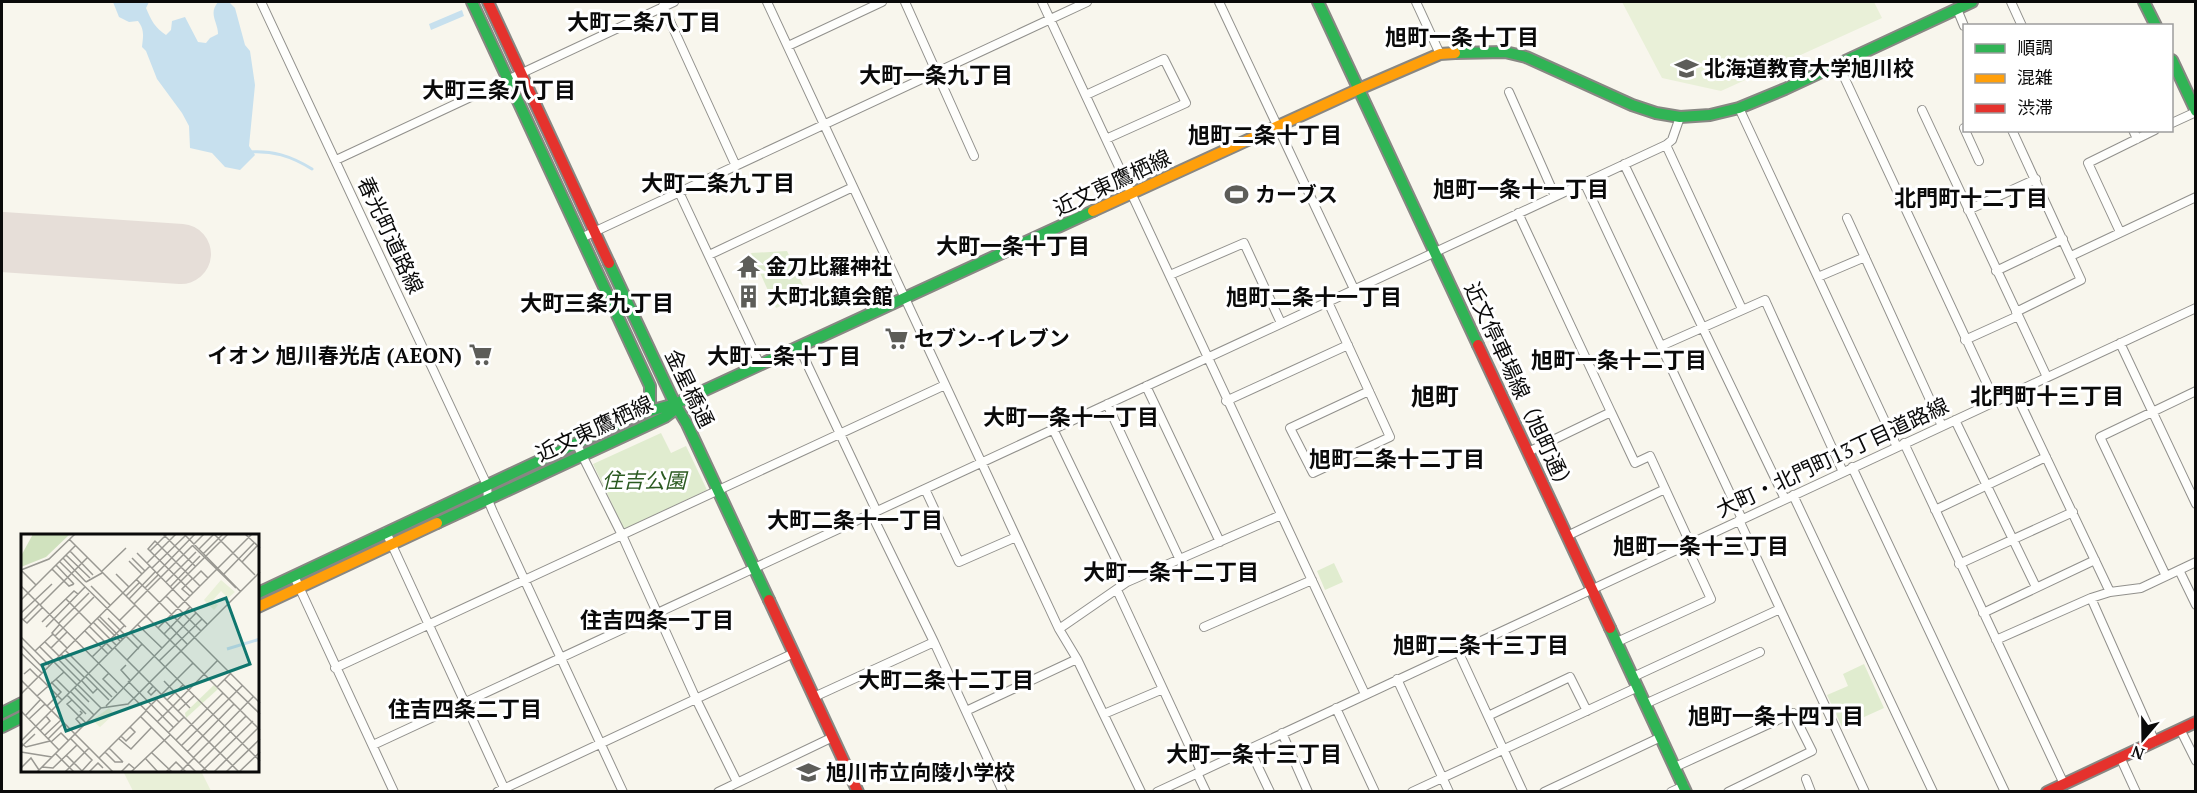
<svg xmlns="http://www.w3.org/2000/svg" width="2197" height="793" viewBox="0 0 2197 793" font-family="'PT Serif','Noto Sans JP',serif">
<rect width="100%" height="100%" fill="#f8f6ed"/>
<path fill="#e0eccf" d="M787,251l20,43 -31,14 -25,-55z
M661,433l10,20 15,-7 21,44 -83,39 -31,-65z
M1334,563l9,19 -18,8 -8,-19z
M1864,664l20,44 -42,19 -15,-32 21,-9 -5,-12z"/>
<path fill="#e9f0d8" d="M1622,2h252l8,16 -161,73 -59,-13z
M123,771h78l10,20h-78z"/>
<path fill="#c7e0ee" d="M113,2h36l-3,6c5,12 9,20 20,27l5,-5 1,-9 13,-4 13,25 8,1 4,-5 8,-4c0,-12 -10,-20 0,-32h11l6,6 10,37 5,6 5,34 -6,61 6,9 -15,15 -15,-3 -13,-14 -22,-5 -1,-22 -7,-13 -25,-34 -11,-28 -4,-4c1,-10 3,-17 -4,-26l-9,1 -10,-5z
M462,10l2,6 -33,14 -2,-6z"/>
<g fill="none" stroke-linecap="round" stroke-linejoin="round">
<path stroke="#c7e0ee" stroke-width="3" d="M248,152c24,-2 43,4 64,17"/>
<path stroke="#e6ded8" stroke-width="60" d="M2,242l179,12"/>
<defs>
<path id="street" d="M261,2l226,483 1,15 5,12 130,280
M767,2l292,627 18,30 64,133
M905,2l69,154
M1042,2c106,231 216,461 323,692
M1219,2l135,287
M1416,2l24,52
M2011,2l11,24
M663,6l73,160
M1957,9l7,17
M788,46l94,-44
M1838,64l157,337
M1509,92l46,104
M1086,95l78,-36 22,44 -80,36
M1739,108l158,339
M1922,110l125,267
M2172,123l24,-11
M1964,128l15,33
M2012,130l69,150 -65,32
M2133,130l4,9
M1666,145l76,164
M336,160l338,-158
M1624,164l161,335
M1584,182l158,337
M679,192l81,173
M1968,210l68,-31
M1518,213l93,199 -83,40
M1847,218l95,208
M2120,232l-32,-69 67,-33
M581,238l506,-236
M709,255l144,-68
M2071,256l125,-59
M1996,271l67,-32
M1170,275l74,-32 37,80
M1818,277l47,-20
M1328,302l62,135 -77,36 -23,-45 79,-37
M1965,340l53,-24
M2120,343l76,161
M1661,346l104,-46 78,172
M799,347l77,163
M1146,386l74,156
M2015,392l95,200
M1226,401l122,-56
M1107,404l73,156
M1611,412l24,51 15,-7 40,87
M1955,420l81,167
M1053,429l74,153
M576,443l46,92 74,164 41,83
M1904,443l160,341
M1852,467l153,325
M925,489l34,73 57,-25
M1793,495l140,297
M1935,510l111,-53
M871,513l63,129 69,150
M1739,520l126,272
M386,532l119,258
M1567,536l98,-47
M1959,564l114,-52
M2179,570l17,35
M294,576l100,216
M2166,576l-66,-139 96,-46
M1117,590l84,181
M2091,598l64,144
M1983,613l112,-53
M1204,627l108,-47
M1059,629l68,-47 154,-67
M1996,640l95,-42 19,-6 31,-4 55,-26
M1617,642l94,-43 -25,-54
M1458,651l65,141
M335,668l610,-283
M1633,677l147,-68
M1397,679l52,113
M814,697l120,-55
M1645,704l115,-52
M1336,708l39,84
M966,711l111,-52
M1104,714l59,-25
M1488,716l82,-39 17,34
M2180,729l16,32
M1282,733l26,59
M373,745l1293,-600 6,-5 8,-23
M1249,748l21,44
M2120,757l16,35
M1675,767l118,-54 19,38 -84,41
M1197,773l9,19
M1806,779l5,13
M497,792l297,-139
M718,792l115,-55
M1157,792l1039,-484
M1412,792l226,-105
M1544,792l117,-55
M1671,792l13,-6"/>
<path id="fast" d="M472,2l178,384v15l-10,13
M1318,2l160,343
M2144,2l12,24
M1455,53l50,-1 21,5 106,48 24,8 24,4 30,-2 29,-7 46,-19 187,-87
M2172,60l24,51
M609,263l66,141
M437,523l228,-106 8,-6 2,-7
M258,593l381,-179 36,-10
M769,600l-82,-176 -12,-20 418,-193
M1610,628l76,164
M2,713l20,-10
M2,727l20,-10"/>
<path id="slow" d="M1093,211l266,-122 81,-35 15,-1
M258,607l179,-84"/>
<path id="jam" d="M488,2l121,261
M1478,345l132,283
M769,600l89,192
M2047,792l149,-70"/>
</defs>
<use href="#street" stroke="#91908c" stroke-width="10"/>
<use href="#fast" stroke="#888783" stroke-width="14"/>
<use href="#slow" stroke="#888783" stroke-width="14"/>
<use href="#jam" stroke="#888783" stroke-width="14"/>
<use href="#street" stroke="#fefefc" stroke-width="8"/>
<use href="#fast" stroke="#30b455" stroke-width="10"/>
<use href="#slow" stroke="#ff9f0a" stroke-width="10"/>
<use href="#jam" stroke="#e5322d" stroke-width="10"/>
</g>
<defs>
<symbol id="university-bare" viewBox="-9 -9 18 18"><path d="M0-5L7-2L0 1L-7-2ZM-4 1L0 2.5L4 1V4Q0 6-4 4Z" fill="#5d5d59" stroke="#fff" stroke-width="2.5" paint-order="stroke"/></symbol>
<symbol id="stadium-bare" viewBox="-9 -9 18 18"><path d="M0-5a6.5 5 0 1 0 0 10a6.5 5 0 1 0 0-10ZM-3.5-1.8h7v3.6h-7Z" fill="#5d5d59" stroke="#fff" stroke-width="2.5" paint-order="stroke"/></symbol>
<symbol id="temple-bare" viewBox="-9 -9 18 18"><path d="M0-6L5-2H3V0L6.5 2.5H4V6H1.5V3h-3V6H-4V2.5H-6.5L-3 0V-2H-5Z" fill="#5d5d59" stroke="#fff" stroke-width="2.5" paint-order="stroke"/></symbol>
<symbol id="building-bare" viewBox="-9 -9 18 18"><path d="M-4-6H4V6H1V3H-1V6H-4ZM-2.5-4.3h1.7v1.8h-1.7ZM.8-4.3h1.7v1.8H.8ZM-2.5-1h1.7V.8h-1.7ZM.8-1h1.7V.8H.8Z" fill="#5d5d59" stroke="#fff" stroke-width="2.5" paint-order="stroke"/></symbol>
<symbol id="supermarket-bare" viewBox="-9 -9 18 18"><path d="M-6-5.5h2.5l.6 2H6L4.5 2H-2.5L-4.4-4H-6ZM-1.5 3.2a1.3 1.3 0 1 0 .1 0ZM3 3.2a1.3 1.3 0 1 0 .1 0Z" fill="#5d5d59" stroke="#fff" stroke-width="2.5" paint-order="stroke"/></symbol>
<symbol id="school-bare" viewBox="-9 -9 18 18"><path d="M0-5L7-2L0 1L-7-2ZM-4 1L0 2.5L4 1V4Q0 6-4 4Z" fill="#5d5d59" stroke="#fff" stroke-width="2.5" paint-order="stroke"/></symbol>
</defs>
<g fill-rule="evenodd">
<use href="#university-bare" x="1670" y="52" width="33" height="33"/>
<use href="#stadium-bare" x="1220" y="178" width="33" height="33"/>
<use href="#temple-bare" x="732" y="250" width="33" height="33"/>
<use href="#building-bare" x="732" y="280" width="33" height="33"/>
<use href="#supermarket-bare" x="880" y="322" width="33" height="33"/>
<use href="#supermarket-bare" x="464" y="338" width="33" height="33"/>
<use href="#school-bare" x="792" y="756" width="33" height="33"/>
</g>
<g text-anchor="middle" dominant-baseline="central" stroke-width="6" stroke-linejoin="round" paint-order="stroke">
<g font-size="21" font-weight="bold" fill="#0a0a0a" stroke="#fff" text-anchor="start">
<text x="1704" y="68">北海道教育大学旭川校</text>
<text x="1255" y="194">カーブス</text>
<text x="766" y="266">金刀比羅神社</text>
<text x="767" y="296">大町北鎮会館</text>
<text x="914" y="338">セブン-イレブン</text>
<text x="462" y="355" text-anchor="end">イオン 旭川春光店 (AEON)</text>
<text x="826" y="772">旭川市立向陵小学校</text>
</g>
<g font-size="21" fill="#0a0a0a" stroke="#fff">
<text transform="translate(1112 182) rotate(-25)">近文東鷹栖線</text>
<text transform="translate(391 235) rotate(65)">春光町道路線</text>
<text transform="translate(690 388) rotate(64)">金星橋通</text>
<text transform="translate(1520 388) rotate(65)">近文停車場線（旭町通）</text>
<text transform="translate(594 428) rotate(-25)">近文東鷹栖線</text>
<text transform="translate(1832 457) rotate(-25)">大町・北門町13丁目道路線</text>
</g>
<g font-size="21" font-style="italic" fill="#2b5a21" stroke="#fff">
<text x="644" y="480">住吉公園</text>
</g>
<g font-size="22" font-weight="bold" fill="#0a0a0a" stroke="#fff">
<text x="644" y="21">大町二条八丁目</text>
<text x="1462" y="36">旭町一条十丁目</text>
<text x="936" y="74">大町一条九丁目</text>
<text x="499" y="89">大町三条八丁目</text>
<text x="1265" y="134">旭町二条十丁目</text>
<text x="718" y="182">大町二条九丁目</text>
<text x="1521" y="188">旭町一条十一丁目</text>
<text x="1971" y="197">北門町十二丁目</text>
<text x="1013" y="245">大町一条十丁目</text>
<text x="1314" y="296">旭町二条十一丁目</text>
<text x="597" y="302">大町三条九丁目</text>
<text x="784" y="355">大町二条十丁目</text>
<text x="1619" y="359">旭町一条十二丁目</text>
<text x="2047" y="395">北門町十三丁目</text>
<text x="1071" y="416">大町一条十一丁目</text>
<text x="1397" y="458">旭町二条十二丁目</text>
<text x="855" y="519">大町二条十一丁目</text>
<text x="1701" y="545">旭町一条十三丁目</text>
<text x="1171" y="571">大町一条十二丁目</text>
<text x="657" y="619">住吉四条一丁目</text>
<text x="1481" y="644">旭町二条十三丁目</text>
<text x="946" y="679">大町二条十二丁目</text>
<text x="465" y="708">住吉四条二丁目</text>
<text x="1776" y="715">旭町一条十四丁目</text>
<text x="1254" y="753">大町一条十三丁目</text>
</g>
<g font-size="24" font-weight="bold" fill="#0a0a0a" stroke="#fff">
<text x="1435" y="396">旭町</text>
</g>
</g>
<g transform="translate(21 534)">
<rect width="238" height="238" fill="#f8f6ed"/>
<path d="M193,151l4,4 -32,29 -1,-5z" fill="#e0eccf"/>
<path d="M12,0h37l-24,23 -25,10v-11z" fill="#d0e2be"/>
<path d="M200,46l14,12 -7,6 -7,-7 -8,9 5,5 -4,5 -10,-10zM88,174l5,6 -14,13 -8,-7z" fill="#e9f0d8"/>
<path fill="none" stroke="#c7e0ee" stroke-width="3" d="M206,115l33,-10"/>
<path fill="none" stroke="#999892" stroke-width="1.5" d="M142,0l33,33M163,0l57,58M193,0l41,41M224,0l15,14M172,12l43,42M178,15l15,-15M49,17l23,24M129,17l17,-17M116,19l70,71M182,20l20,-20M45,21l24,23M42,24l23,24M111,24l13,13M108,27l13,13M39,28l66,65M221,28l15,-16M126,29l29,-29M35,31l18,19M131,34l33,-32M31,35l17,17 5,-2M0,36l28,-11 26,-25M1,37l14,14M80,38l25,-24M136,39l38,-39M95,40l13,13M203,40l30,-31M115,45l124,124M172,45l8,-8 7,7M65,48l16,-9M145,48l30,-30M0,52l7,7 47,-47M70,52l19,19M149,53l30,-31M124,54l13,-13M172,59l-45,-44 7,-8 45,45M105,62l13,-13M145,62l35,35M169,62l-8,-7 10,-10M45,65l25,25M108,65l26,-27M0,66l7,-7 180,179M14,66l17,-16M113,70l70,-70M19,71l47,-47M0,79l14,-13M78,82l24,24M0,84l6,5 16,-16M76,84l24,24M87,84l18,18M2,86l16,-16M98,87l16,-16M144,87l23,24M21,88l32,-31 4,3M72,88l24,24M38,89l30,-30M39,90l-8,9 15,15M117,91l24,23M68,92l24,24M25,93l39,-40M137,94l94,-94M64,97l23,23M109,98l130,129M143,100l26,-27M34,102l39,-39M105,102l13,13M0,103l28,28M24,108l14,14M1,112l23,24M19,113l14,14M30,114l16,-16M94,114l124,124M44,116l24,24M14,117l18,-17M160,117l79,-79M160,117l79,79M0,119l21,20M40,120l24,24M71,123l32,-31M36,124l24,24M106,126l15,-16M138,127l43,-42M33,128l23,23M105,131l-5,5 9,10M88,139l-6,6 14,14M3,140l6,-5 8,8M68,140l23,23M18,143l23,23M65,143l23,23M35,145l14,14M203,145l36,35M0,146l92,92M61,147l11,12 4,-4M107,147l46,47M143,147l26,27M57,151l23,23M132,152l-5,6 3,3 5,-5M196,153l13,-13M54,154l14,14M50,158l23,23M0,160l129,-128M46,161l19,19M16,162l27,-24M51,166l-5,4 19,19M136,166l22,22M146,166l16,-15M26,172l14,-14 -10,-10M85,172l90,-93M152,172l44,-45M125,176l47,-47M0,177l38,39M59,177l2,2 -6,6 7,8M157,177l16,-15M4,182l16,-17M120,183l55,55M8,185l16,-15M136,188l16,-16M19,197l10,-10 -4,-5M147,199l16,-16M24,201l16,-15M100,202l5,5 9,-9 -5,-5M97,204l13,11 20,-21M27,205l16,-16M155,206l47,-47M0,207l207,-207M30,208l10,-9 8,8M188,208l44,-45M0,209l5,4 24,-6M160,212l61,-60M0,213l14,-13M88,214l14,14M0,218l31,5M84,218l10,10h8M166,218l47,-48M131,219l20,19M35,220l18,18M45,221l16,16 10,-11 -21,-21M78,224l47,-47M124,224l13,14M172,224l16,-16M178,229l47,-47M21,233l11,1 24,-23M0,234l10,-10 8,12M16,238l64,-64 27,-4 53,-53 -112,-112M44,238l24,-24M68,238l9,-9 5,5M100,238l8,-8 6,5M110,238l39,-37M145,238l10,-10 10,10M159,238l14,-14M180,238l52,-51M193,238l45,-45M205,238l34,-33M218,238l21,-20"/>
<path fill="#0f766e" fill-opacity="0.15" stroke="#0f766e" stroke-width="3" d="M205,64l24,66 -184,67 -24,-66z"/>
<rect width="238" height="238" fill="none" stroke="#0a0a0a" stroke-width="3"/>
</g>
<rect width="2197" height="793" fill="none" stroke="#0a0a0a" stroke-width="6"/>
<rect x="1963" y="24" width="210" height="108" fill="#ffffff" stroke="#9d9d9d" stroke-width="1.5"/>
<rect x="1975" y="44" width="30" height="9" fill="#30b455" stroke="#9d9d9d" stroke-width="1.5"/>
<text x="2017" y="54" font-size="18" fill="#0a0a0a">順調</text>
<rect x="1975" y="74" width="30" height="9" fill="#ff9f0a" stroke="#9d9d9d" stroke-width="1.5"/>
<text x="2017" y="84" font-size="18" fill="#0a0a0a">混雑</text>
<rect x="1975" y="104" width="30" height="9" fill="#e5322d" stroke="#9d9d9d" stroke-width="1.5"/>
<text x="2017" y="114" font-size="18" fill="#0a0a0a">渋滞</text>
<g transform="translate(2143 739) rotate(200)" stroke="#ffffff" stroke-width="4.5" paint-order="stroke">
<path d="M0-4.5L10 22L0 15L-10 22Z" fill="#0a0a0a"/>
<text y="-9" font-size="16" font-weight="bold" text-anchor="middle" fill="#0a0a0a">N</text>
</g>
</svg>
